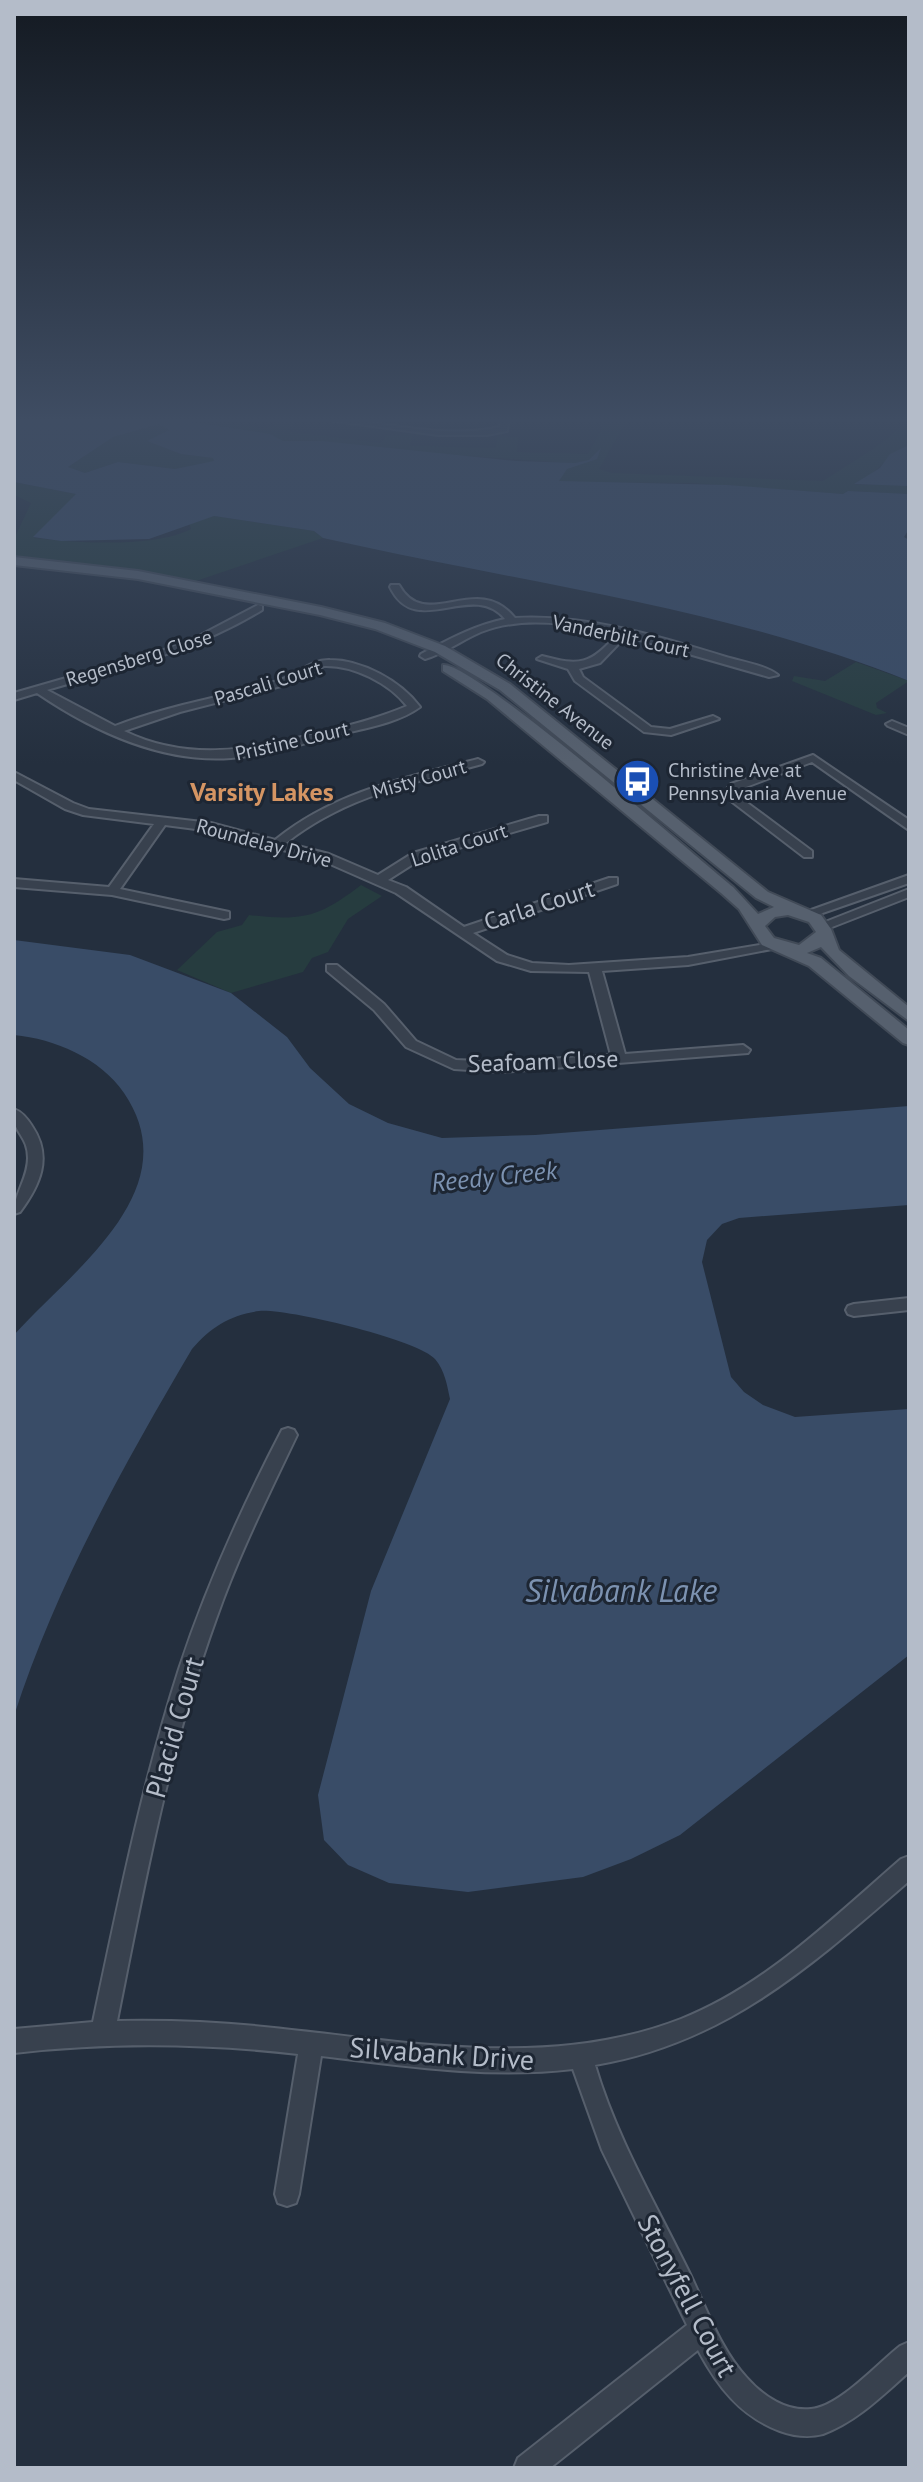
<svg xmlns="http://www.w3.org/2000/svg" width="923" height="2482" viewBox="0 0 923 2482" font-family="'PT Sans',sans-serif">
<rect width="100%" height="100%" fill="#242f3e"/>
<path fill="#263c3f" d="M171,417h48c9,8 38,13 50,10 13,-4 15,-11 29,-8l-11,12 93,12 8,-8 24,-1 -2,12 85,2 3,-12 20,1 -1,15 71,2 13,-24v-13h28l-30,52 13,4 211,8 56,-36 30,-25v25c-21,10 -32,28 -54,40h51l3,9 -61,-3 -5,3 -150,-11 -132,-1 -3,-1 13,-18 -162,-11 -99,-12 -27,1 -91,-19 -2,-4z
M159,424l10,6 -22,11 34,13 32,4 1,4 -39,7 -57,-7 -33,11 -17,-6 45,-30z
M14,482l62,12 -42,44c42,5 121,10 157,-9l-2,-7 25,-6 100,15 9,7 -127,43 -182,-24v-18l17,-36 -17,-8z
M856,662l53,19 -33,22 1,5 10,5 -11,2 -84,-34 2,-5 31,5z
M361,885l21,11 -34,23 -20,33 -16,6 -9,14 -72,21 -54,-23 40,-38 25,-7 7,-10c53,6 69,3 112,-30z"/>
<path fill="#394c67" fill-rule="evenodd" d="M14,417l178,1v4l78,12 13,7h39l194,20 59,2 14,-3 12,-12 -4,11 -30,10 -8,12 168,4 116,9 5,-3 61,3v35l-5,8 5,3v141c-177,-71 -364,-95 -549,-135l-37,-8 -9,-7 -100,-15 -65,23 -88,2 -28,-4 43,-43 -62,-12zM159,424l10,6 -22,11 34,13 32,4 1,3 -39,8 -57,-7 -33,11 -17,-6 45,-30z
M909,445v41l-55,-2 26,-16 10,-14z
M14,940l116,15 101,38 56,44 23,31 39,36 39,19 54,15 93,-3 374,-29v99l-170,13 -17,6 -15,16 -5,22 29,115 13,15 19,13 32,12 114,-8v246l-229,180 -49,24 -48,18 -115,15 -79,-9 -41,-18 -24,-25 -6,-45 53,-204 79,-192c-3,-14 -5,-28 -15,-40 -16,-19 -149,-51 -176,-48 -29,4 -48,16 -67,38 -69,117 -136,237 -178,367v-381c57,-64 176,-145 110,-242 -24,-35 -69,-54 -110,-58z"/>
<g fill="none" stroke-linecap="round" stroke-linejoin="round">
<defs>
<path id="minor" d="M307,417c63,0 130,24 193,10l1,-10h8l-2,14 -20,4h-49z
M653,417h47l-4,3h-39z
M391,585h8c27,49 77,-15 116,33 71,-4 144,18 211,39 17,5 39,8 52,18l-9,2 -143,-41 -26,27 -21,6 4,8 68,50 19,2 43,-13 6,3 -48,16 -27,-3 -69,-51 -7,-12 -31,-10 5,-3c37,10 49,9 75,-22 -44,-10 -93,-19 -136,-2 -19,8 -36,21 -56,27l-5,-3 1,-2c27,-14 54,-29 84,-35 -33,-40 -89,22 -115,-32z
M258,605l4,1v4c-67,41 -140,58 -215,80l68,36c53,-21 110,-29 165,-46 17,-5 31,-21 50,-20 32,0 71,21 90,47 -23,17 -60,22 -87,29 -34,9 -67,19 -102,22 -69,5 -138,-27 -194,-65l-23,7v-7l153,-44 30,-12zM324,666c29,-1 65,17 83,40 -28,12 -59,20 -89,27 -67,17 -130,29 -194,-2l56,-19 109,-28z
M892,721l17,7v7l-21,-9 -2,-2z
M813,755l96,65v10l-97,-68 -74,28 4,9 70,52v6h-8l-73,-56 -5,-11 5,-6z
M478,759l6,3 -2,2c-70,19 -138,33 -196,79l43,11 49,21 35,-22 126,-37h8v6l-126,37 -33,21 18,7 58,40 145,-49h8v6l-144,49 34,22 25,8 37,2 119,-8 89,-15v6l-89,17 -86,6 23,83 118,-9 7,5 -2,3 -246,19 -48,-3 -48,-22 -32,-37 -47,-39v-6h10l47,39 32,37 40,19 46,2 109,-7 -22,-83 -58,-1 -34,-10 -101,-68 -75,-33 -110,-29 -46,-6 -45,64 109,23v6l-5,1 -112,-24 -98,-8v-8l95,8 45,-63 -71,-9 -18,-6 -51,-29v-8l59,31 16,6 122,14 64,17c61,-49 129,-62 203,-81z
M909,875v8l-98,34h-10l-1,-3z
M909,889v8l-82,32 -5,1 -7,-4z
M14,1109c8,3 13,9 18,17 21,31 8,59 -12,86l-6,2c0,-21 14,-35 14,-56 0,-18 -9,-22 -14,-36 -1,-4 0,-9 0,-13z
M909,1298v12l-55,6 -6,-2 -2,-4 2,-4 6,-2z
M288,1428l6,2 3,5c-29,61 -59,121 -81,184 -47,130 -72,267 -99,402 52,-1 105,1 157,7 135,14 276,42 407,-9 84,-33 153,-102 220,-160l8,-3v25c-97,84 -183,162 -314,184 21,71 58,134 91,201 19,37 32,81 61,112 16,18 39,34 64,31 28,-2 67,-46 89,-63l9,-4v30c-26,23 -53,50 -86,62 -15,4 -29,2 -43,-3 -40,-15 -62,-44 -82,-81l-148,118h-36l4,-10 169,-133 -85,-175 -29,-81c-84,10 -169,-3 -252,-13l-22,138 -3,9 -9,3 -9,-3 -3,-9 23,-140c-95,-11 -189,-12 -284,-1v-24l79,-7c25,-118 49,-238 86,-353 27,-82 63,-162 103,-239z"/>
<path id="major" d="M14,557l124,14 183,36 64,16 60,23 65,38 258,208 53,23 10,14 8,21 70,57v14l-60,-45 -28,-29 -14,6 14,5 88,72v15l-6,-2 -94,-77 -47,-21 -23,-36 -18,-16 -234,-194 -44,-28v-6c29,-4 252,191 290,222l25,27 16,-7 -18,-9 -256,-208 -65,-38 -60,-23 -55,-14 -182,-36 -124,-14zM788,915l21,7 7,10 -17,13 -25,-7 -9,-12 10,-9z"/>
</defs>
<use href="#minor" stroke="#565f6c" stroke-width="4"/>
<use href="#major" stroke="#414a57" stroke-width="4"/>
<use href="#minor" fill="#38414e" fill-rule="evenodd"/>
<use href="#major" fill="#56606e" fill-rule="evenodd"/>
</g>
<linearGradient id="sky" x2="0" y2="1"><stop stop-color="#141a22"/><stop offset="0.55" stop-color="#3f4d63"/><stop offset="1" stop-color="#3f4d63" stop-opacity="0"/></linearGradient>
<rect width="923" height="764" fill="url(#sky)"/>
<defs>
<symbol id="bus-disc" viewBox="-11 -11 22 22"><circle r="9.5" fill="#1a4fb4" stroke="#1d2633"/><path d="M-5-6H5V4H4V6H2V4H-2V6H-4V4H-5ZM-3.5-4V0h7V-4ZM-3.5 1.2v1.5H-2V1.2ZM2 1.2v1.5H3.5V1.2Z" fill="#fff"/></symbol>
</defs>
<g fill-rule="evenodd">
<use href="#bus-disc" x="612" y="756" width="51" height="51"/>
</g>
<g text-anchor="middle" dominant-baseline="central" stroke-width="6" stroke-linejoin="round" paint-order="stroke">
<g font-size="20" fill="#b4bcc9" stroke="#1d2633">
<text transform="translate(621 636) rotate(12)">Vanderbilt Court</text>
<text transform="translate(139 658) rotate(-17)">Regensberg Close</text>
<text transform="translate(268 683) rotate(-17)">Pascali Court</text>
<text transform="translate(555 701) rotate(38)">Christine Avenue</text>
<text transform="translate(292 741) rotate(-13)">Pristine Court</text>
<text transform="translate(419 779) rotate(-16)">Misty Court</text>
<text transform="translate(264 843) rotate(15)">Roundelay Drive</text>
<text transform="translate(459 845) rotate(-18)">Lolita Court</text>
</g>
<g font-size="20" fill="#b4bcc9" stroke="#1d2633" text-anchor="start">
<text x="668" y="770">Christine Ave at<tspan x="668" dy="23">Pennsylvania Avenue</tspan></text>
</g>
<g font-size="24" fill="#b4bcc9" stroke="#1d2633">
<text transform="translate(539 905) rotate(-18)">Carla Court</text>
<text transform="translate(543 1061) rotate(-2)">Seafoam Close</text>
</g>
<g font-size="26" font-weight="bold" fill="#d59563" stroke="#1d2633">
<text x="262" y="791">Varsity Lakes</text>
</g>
<g font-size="26" font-style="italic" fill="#7c92b1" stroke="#1d2633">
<text transform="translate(494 1176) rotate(-6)">Reedy Creek</text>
</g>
<g font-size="28" fill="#b4bcc9" stroke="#1d2633">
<text transform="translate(174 1727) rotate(-74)">Placid Court</text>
<text transform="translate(442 2053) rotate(4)">Silvabank Drive</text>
<text transform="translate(688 2295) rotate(62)">Stonyfell Court</text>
</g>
<g font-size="32" font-style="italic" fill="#7c92b1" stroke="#1d2633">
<text x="621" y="1590">Silvabank Lake</text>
</g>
</g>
<rect width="923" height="2482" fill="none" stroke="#b4bcc9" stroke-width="32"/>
</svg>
